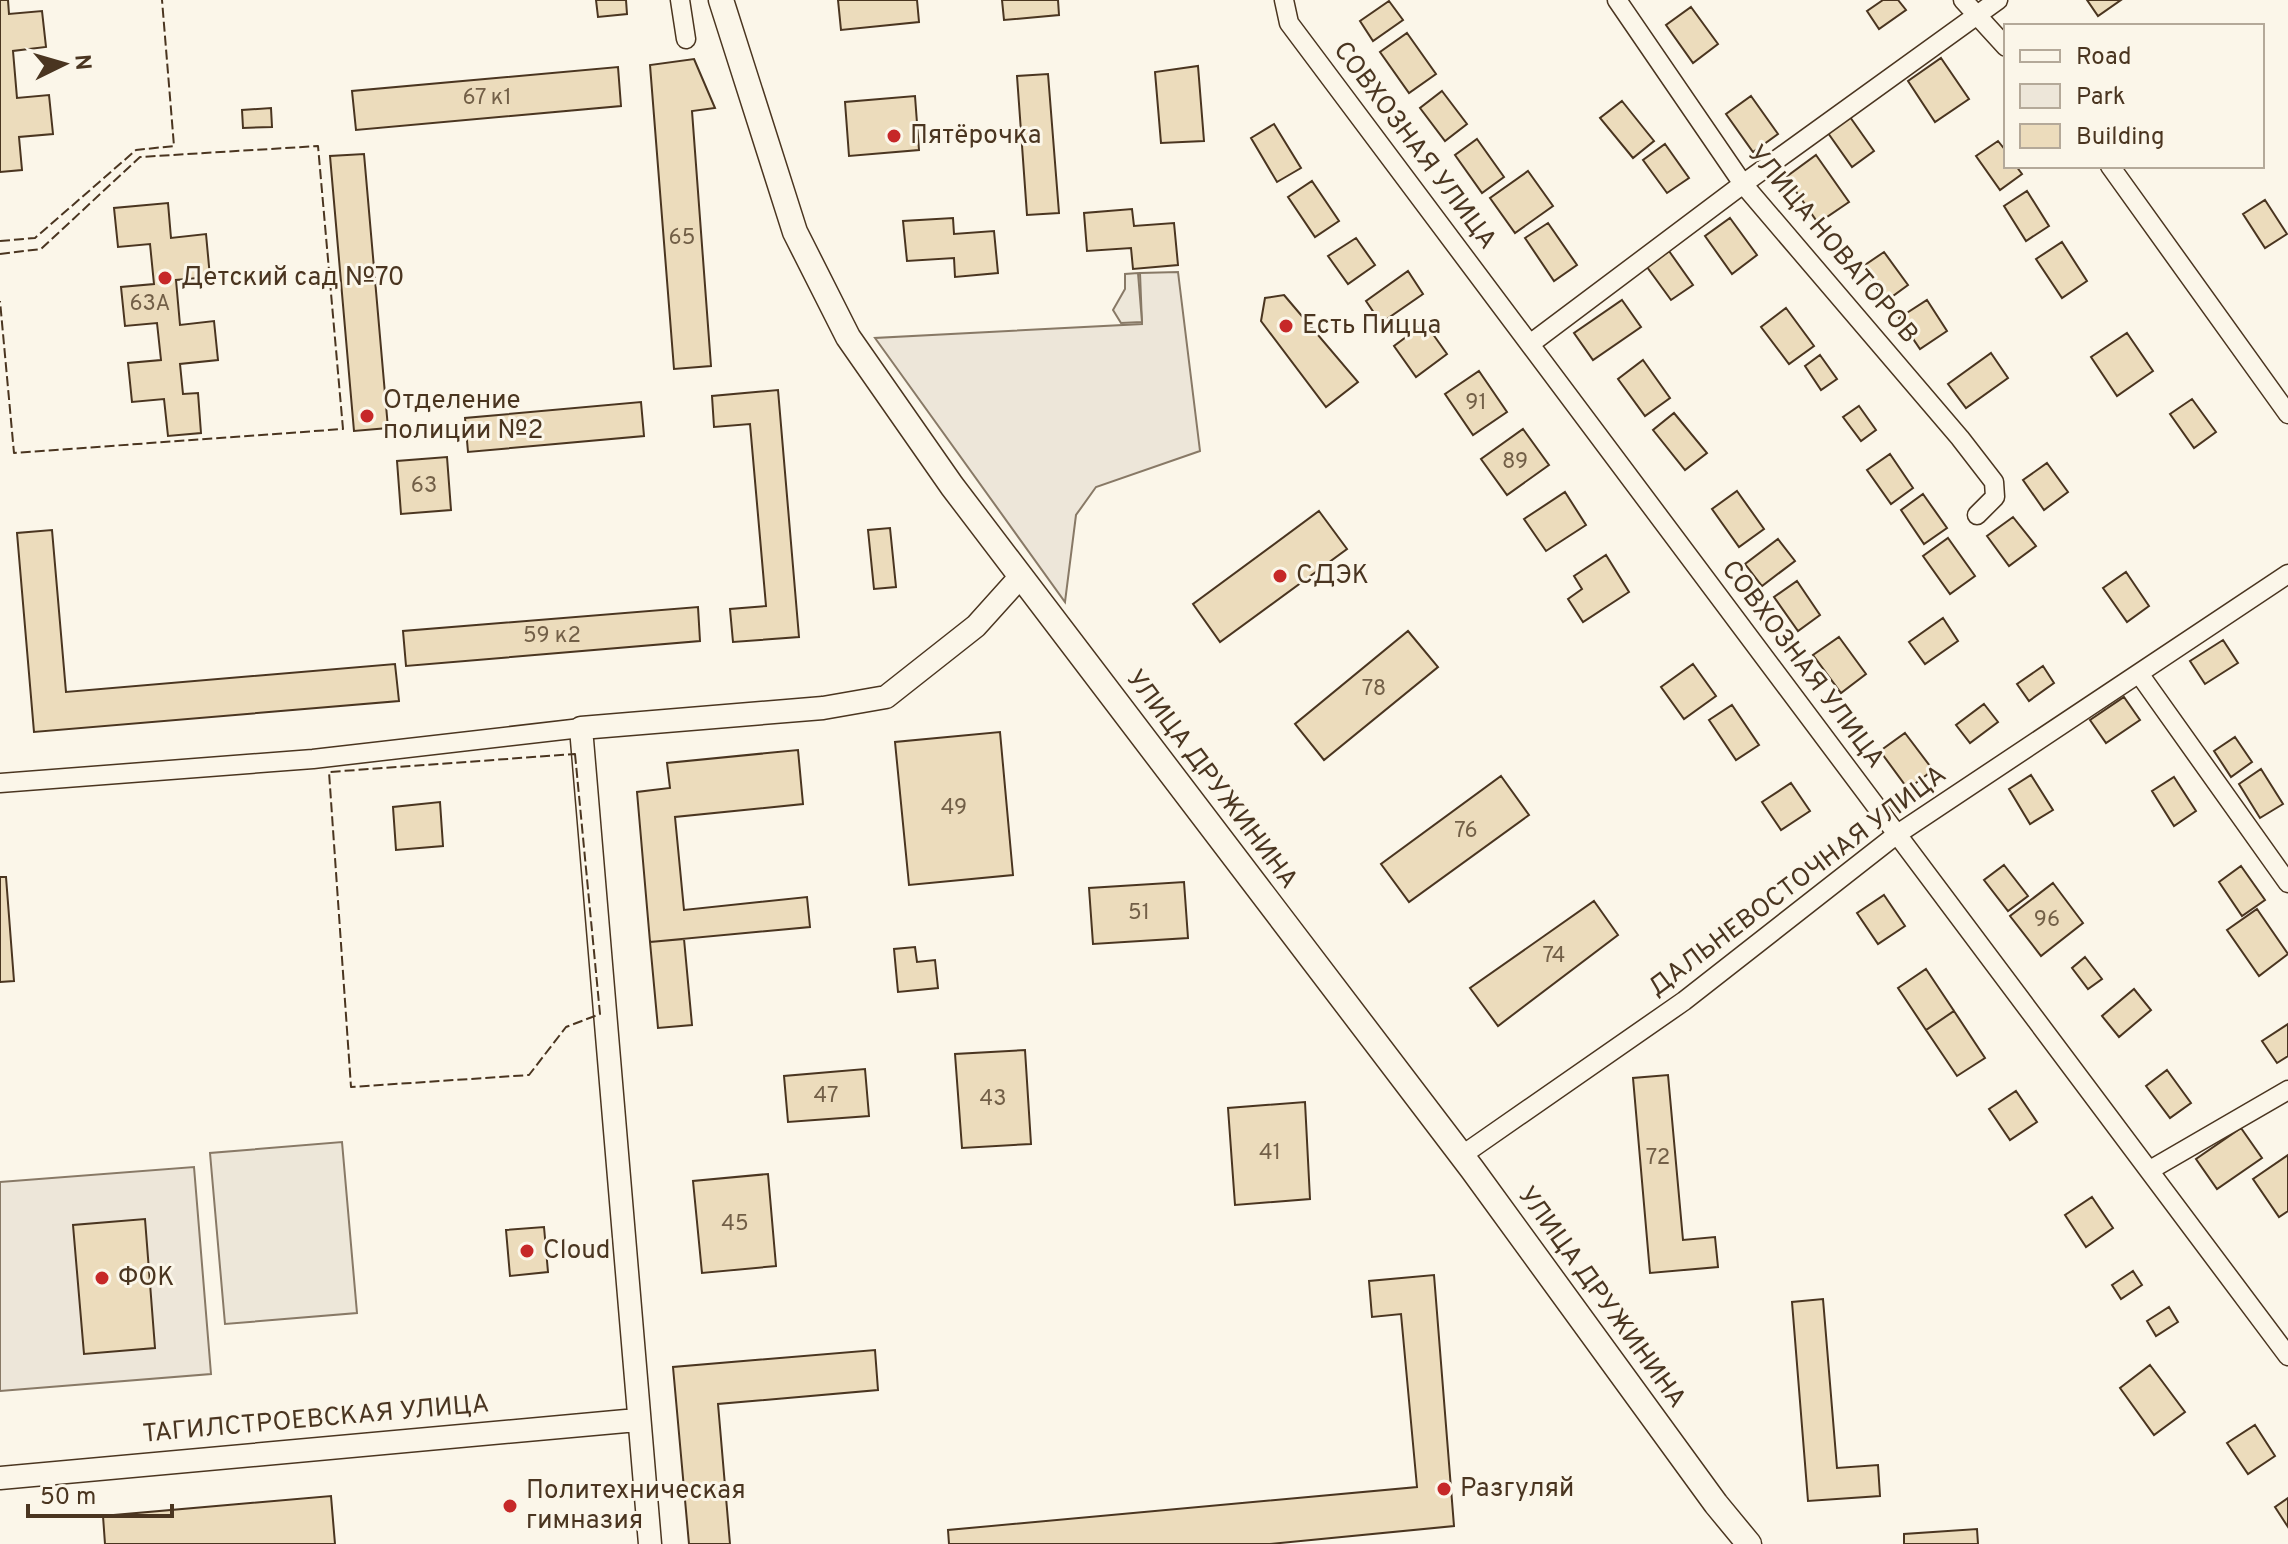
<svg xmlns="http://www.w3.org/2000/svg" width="2288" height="1544" viewBox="0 0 2288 1544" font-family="Overpass,sans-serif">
<rect width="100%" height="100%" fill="#fbf6e9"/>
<path fill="#ede6d9" stroke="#887966" stroke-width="2" d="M1178,272l22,179 -104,36 -20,28 -11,87 -190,-264 267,-14 -2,-51z
M194,1167l17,207 -211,17v-209z"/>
<path fill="#ede7d9" stroke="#887966" stroke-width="2" d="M1138,273l4,49 -21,1 -8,-13 12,-21v-15z
M342,1142l15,171 -132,11 -15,-171z"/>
<path fill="#ecdcbc" stroke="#4a3520" stroke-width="2" d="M0,0h8l1,14 33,-3 4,36 -33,4 4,47 32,-3 4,39 -34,3 3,33 -22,2z
M596,0h30l1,14 -29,3z
M838,0h79l2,22 -78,8z
M1002,0h56l1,15 -55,5z
M1883,0h15l8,10 -27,19 -12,-18z
M2087,0h34l-23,16z
M1389,1l14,19 -30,21 -13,-20z
M1691,7l27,37 -25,19 -27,-38z
M1407,33l29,41 -27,19 -29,-41z
M1941,58l28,41 -34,23 -27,-41z
M694,59l21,49 -23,3 19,255 -37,3 -24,-304z
M1198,66l6,75 -43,2 -6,-71z
M618,67l3,39 -265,24 -4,-39z
M1048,74l11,139 -32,2 -10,-139z
M1442,91l25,33 -22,17 -25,-33z
M915,96l4,54 -70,6 -4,-54z
M1751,96l27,38 -25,18 -27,-38z
M1622,101l32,40 -21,17 -33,-40z
M271,108l1,19 -29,1 -1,-18z
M1850,117l24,34 -22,16 -24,-34z
M1274,124l27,44 -24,14 -26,-44z
M1477,139l27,38 -22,16 -27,-38z
M1998,141l8,10v15h10l6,8 -22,16 -24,-34z
M1665,144l24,34 -22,15 -24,-33z
M364,154l24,274 -34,3 -24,-275z
M1816,155l33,47 -31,21 -32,-46z
M1528,171l25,35 -38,27 -25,-35z
M1312,181l27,40 -24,16 -27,-40z
M2027,191l22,35 -23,15 -22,-35z
M2265,200l22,34 -22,14 -22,-34z
M168,203l3,35 35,-4 4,43 -34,3 4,45 34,-4 4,39 -38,4 3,30 15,-1 3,40 -33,3 -4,-37 -32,3 -4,-39 33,-3 -4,-37 -32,3 -4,-39 33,-3 -4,-40 -32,3 -4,-39z
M1132,209l2,17 40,-3 4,42 -45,4 -2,-21 -44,3 -3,-38z
M953,218l1,16 40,-3 4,42 -43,4 -1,-19 -47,3 -4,-40z
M1730,218l27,37 -25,19 -27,-38z
M1548,223l29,42 -23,16 -29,-43z
M1356,238l19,27 -27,19 -20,-28z
M2062,242l25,39 -25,17 -26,-39z
M1669,251l24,34 -22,15 -24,-33z
M1884,252l24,33 -22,16 -24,-34z
M1408,271l15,23 -42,29 -15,-22z
M1284,295l74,87 -32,25 -65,-86 4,-23z
M1622,300l19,27 -48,33 -19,-27z
M1927,300l20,31 -27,18 -21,-31z
M1786,308l28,38 -25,18 -28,-37z
M1425,323l22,31 -31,23 -22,-31z
M2127,333l26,38 -36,25 -26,-39z
M1991,353l17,25 -42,30 -18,-24z
M1820,355l17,24 -16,11 -16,-24z
M1643,360l27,38 -25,18 -27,-37z
M1479,371l28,41 -34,23 -28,-41z
M778,390l21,247 -66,5 -3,-33 36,-3 -16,-182 -36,3 -2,-31z
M2192,399l24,33 -22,16 -24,-34z
M641,402l3,34 -176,16 -3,-34z
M1859,406l17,24 -15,11 -18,-24z
M1674,413l33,40 -22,17 -32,-40z
M1523,429l26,36 -42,30 -26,-36z
M1890,454l23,34 -22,16 -24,-34z
M447,457l4,53 -50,4 -4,-53z
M2047,463l21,29 -24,18 -21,-30z
M1737,491l27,38 -25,18 -27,-38z
M1565,492l21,33 -40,26 -22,-32z
M1923,494l24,34 -23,16 -23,-34z
M1319,511l28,38 -127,93 -27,-38z
M2013,517l23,29 -27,20 -22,-30z
M890,528l6,59 -22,2 -6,-59z
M52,530l14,162 329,-28 4,37 -365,31 -17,-199z
M1948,538l27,38 -25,18 -27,-38z
M1778,539l17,22 -33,25 -17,-22z
M1606,555l23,37 -46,30 -15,-23 14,-10 -8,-13z
M2126,572l23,34 -22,16 -24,-34z
M1797,581l23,34 -22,16 -24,-34z
M698,607l2,34 -294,25 -3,-35z
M1943,618l15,23 -33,23 -16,-22z
M1408,631l30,36 -114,93 -29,-36z
M1839,637l27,37 -25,19 -28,-38z
M2223,640l15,23 -33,21 -15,-23z
M1693,664l23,32 -32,23 -23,-32z
M2043,666l11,17 -25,18 -12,-17z
M2124,697l16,23 -34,23 -16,-23z
M1984,704l14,18 -28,21 -14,-18z
M1732,705l27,40 -23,15 -27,-40z
M1000,732l13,143 -104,10 -14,-143z
M1905,733l28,37 -25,19 -28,-38z
M2235,737l17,25 -21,15 -17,-26z
M798,750l5,54 -128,13 9,93 123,-13 3,30 -160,15 -13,-150 33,-4 -3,-25z
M2261,769l22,35 -23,14 -21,-34z
M2031,775l22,35 -23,14 -21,-35z
M1501,776l28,39 -120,87 -28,-38z
M2174,777l22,34 -22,15 -22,-35z
M1791,783l19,28 -29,19 -19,-28z
M440,802l3,44 -47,4 -3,-43z
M2004,865l24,31 -20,15 -24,-31z
M2241,866l24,34 -23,16 -23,-34z
M0,877h6l8,104 -14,1z
M1184,882l4,56 -95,6 -4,-56z
M2053,883l30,40 -42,33 -31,-40z
M1884,895l21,31 -27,18 -21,-31z
M1594,901l24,34 -120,91 -28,-38z
M2257,909l31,45 -29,22 -32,-46z
M684,939l8,86 -34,3 -8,-86z
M915,947l2,15 18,-2 3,28 -40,4 -4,-43z
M2085,957l17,22 -14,10 -16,-21z
M1926,969l28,42 -28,19 -28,-42z
M2134,989l17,21 -32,27 -17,-21z
M1954,1011l31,47 -28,18 -31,-46z
M2288,1024v32l-11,7 -15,-22z
M1025,1050l6,94 -69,4 -7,-94z
M865,1069l4,47 -81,6 -4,-46z
M2167,1070l24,33 -21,15 -24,-32z
M1668,1075l15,165 32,-3 3,30 -68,6 -17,-195z
M2016,1091l21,31 -27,18 -21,-31z
M1305,1102l5,97 -75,6 -7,-97z
M2241,1128l21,30 -45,31 -21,-30z
M2288,1155v56l-9,6 -26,-38z
M768,1174l8,92 -74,7 -9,-92z
M2092,1197l21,31 -27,19 -21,-32z
M145,1219l10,129 -71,6 -11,-129z
M544,1227l4,45 -38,4 -4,-46z
M2133,1271l9,14 -21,14 -9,-14z
M1434,1275l20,251 -184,18h-321l-1,-14 469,-43 -16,-173 -29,3 -3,-36z
M1823,1299l14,169 41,-3 2,31 -72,5 -16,-199z
M2169,1307l9,15 -22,14 -9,-15z
M875,1350l3,40 -160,14 12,140h-41l-16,-177z
M2150,1365l35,47 -31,23 -34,-47z
M2255,1425l20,31 -27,18 -21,-31z
M331,1496l4,48h-230l-2,-28z
M2288,1498v29l-13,-20z
M1977,1529l1,15h-74v-10z"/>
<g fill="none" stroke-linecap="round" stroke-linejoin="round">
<defs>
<path id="minor" d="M680,0l6,39
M1284,0l5,23 999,1333
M1617,0l126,184 217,254 34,44 1,15 -18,18
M1963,0l43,47
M2110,166l178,248
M1530,344l213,-160 255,-184
M2140,675l148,208
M0,783l313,-24 268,-31
M1461,1156l223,-155 212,-166 392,-261
M2150,1170l138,-80"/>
<path id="tertiary" d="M0,1478l637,-58
M650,1544l-69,-816 242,-20 63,-11 90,-71 44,-49"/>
<path id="secondary" d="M721,0l74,232 53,105 104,149 520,683 244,335 33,40"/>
</defs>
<use href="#minor" stroke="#4a3520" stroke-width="21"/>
<use href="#tertiary" stroke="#4a3520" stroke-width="25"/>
<use href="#secondary" stroke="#4a3520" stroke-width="27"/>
<use href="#minor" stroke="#fbf6e9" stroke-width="18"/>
<use href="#tertiary" stroke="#fbf6e9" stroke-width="22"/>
<use href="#secondary" stroke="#fbf6e9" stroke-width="24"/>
<path stroke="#4a3520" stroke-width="2" stroke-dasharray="10 4" stroke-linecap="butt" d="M0,241l35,-3 101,-88 38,-4 -12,-146
M0,254l41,-5 99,-92 178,-11 25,283 -329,24 -14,-152
M575,754l25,260 -34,13 -37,48 -178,12 -22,-315z"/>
</g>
<g fill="#c62828" stroke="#fbf6e9" stroke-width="3">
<circle cx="894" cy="136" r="8"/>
<circle cx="165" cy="278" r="8"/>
<circle cx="1286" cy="326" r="8"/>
<circle cx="367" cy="416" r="8"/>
<circle cx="1280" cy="576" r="8"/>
<circle cx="527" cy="1251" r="8"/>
<circle cx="102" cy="1278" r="8"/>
<circle cx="1444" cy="1489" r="8"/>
<circle cx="510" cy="1506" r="8"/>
</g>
<g text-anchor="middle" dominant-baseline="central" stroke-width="6" stroke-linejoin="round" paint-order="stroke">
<g font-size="22" fill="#725f47">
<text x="487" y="98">67 к1</text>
<text x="682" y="238">65</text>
<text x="150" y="304">63А</text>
<text x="1476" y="403">91</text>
<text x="1515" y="462">89</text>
<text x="424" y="486">63</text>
<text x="552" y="636">59 к2</text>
<text x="1374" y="689">78</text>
<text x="954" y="808">49</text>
<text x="1466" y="831">76</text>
<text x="1139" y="913">51</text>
<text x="2047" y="920">96</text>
<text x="1554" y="956">74</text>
<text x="826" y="1096">47</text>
<text x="993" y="1099">43</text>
<text x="1270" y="1153">41</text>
<text x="1658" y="1158">72</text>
<text x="735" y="1224">45</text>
</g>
<g font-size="26" fill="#4a3520" stroke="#fbf6e9" text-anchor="start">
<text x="910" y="136">Пятёрочка</text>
<text x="181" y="278">Детский сад №70</text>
<text x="1302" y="326">Есть Пицца</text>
<text x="383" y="401">Отделение<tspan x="383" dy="30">полиции №2</tspan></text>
<text x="1296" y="576">СДЭК</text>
<text x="543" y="1251">Cloud</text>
<text x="118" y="1278">ФОК</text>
<text x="1460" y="1489">Разгуляй</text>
<text x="526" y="1491">Политехническая<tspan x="526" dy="30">гимназия</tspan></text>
</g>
<g font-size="26" fill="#4a3520" stroke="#fbf6e9">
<text transform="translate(1414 146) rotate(53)">СОВХОЗНАЯ УЛИЦА</text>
<text transform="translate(1832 245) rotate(50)">УЛИЦА НОВАТОРОВ</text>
<text transform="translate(1802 665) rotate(53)">СОВХОЗНАЯ УЛИЦА</text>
<text transform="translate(1211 780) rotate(53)">УЛИЦА ДРУЖИНИНА</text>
<text transform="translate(1798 882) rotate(-37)">ДАЛЬНЕВОСТОЧНАЯ УЛИЦА</text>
<text transform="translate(1601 1298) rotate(54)">УЛИЦА ДРУЖИНИНА</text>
<text transform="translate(316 1420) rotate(-5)">ТАГИЛСТРОЕВСКАЯ УЛИЦА</text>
</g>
</g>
<rect x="2004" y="24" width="260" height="144" fill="#fbf6e9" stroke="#b4a999" stroke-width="2"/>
<rect x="2020" y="50" width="40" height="12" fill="#fbf6e9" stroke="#b4a999" stroke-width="2"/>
<text x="2076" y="64" font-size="24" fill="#4a3520">Road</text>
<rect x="2020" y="84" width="40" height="24" fill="#ede6d9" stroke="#b4a999" stroke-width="2"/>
<text x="2076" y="104" font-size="24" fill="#4a3520">Park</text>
<rect x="2020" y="124" width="40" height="24" fill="#ecdcbc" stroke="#b4a999" stroke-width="2"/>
<text x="2076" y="144" font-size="24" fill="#4a3520">Building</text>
<g transform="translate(64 64) rotate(85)" stroke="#fbf6e9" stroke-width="6" paint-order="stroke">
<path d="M0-6L14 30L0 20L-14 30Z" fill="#4a3520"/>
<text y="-12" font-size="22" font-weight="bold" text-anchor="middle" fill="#4a3520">N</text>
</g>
<path d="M28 1504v12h144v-12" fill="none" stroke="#4a3520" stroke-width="4"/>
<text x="40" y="1504" font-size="24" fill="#4a3520" stroke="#fbf6e9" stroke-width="6" paint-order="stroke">50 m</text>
</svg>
